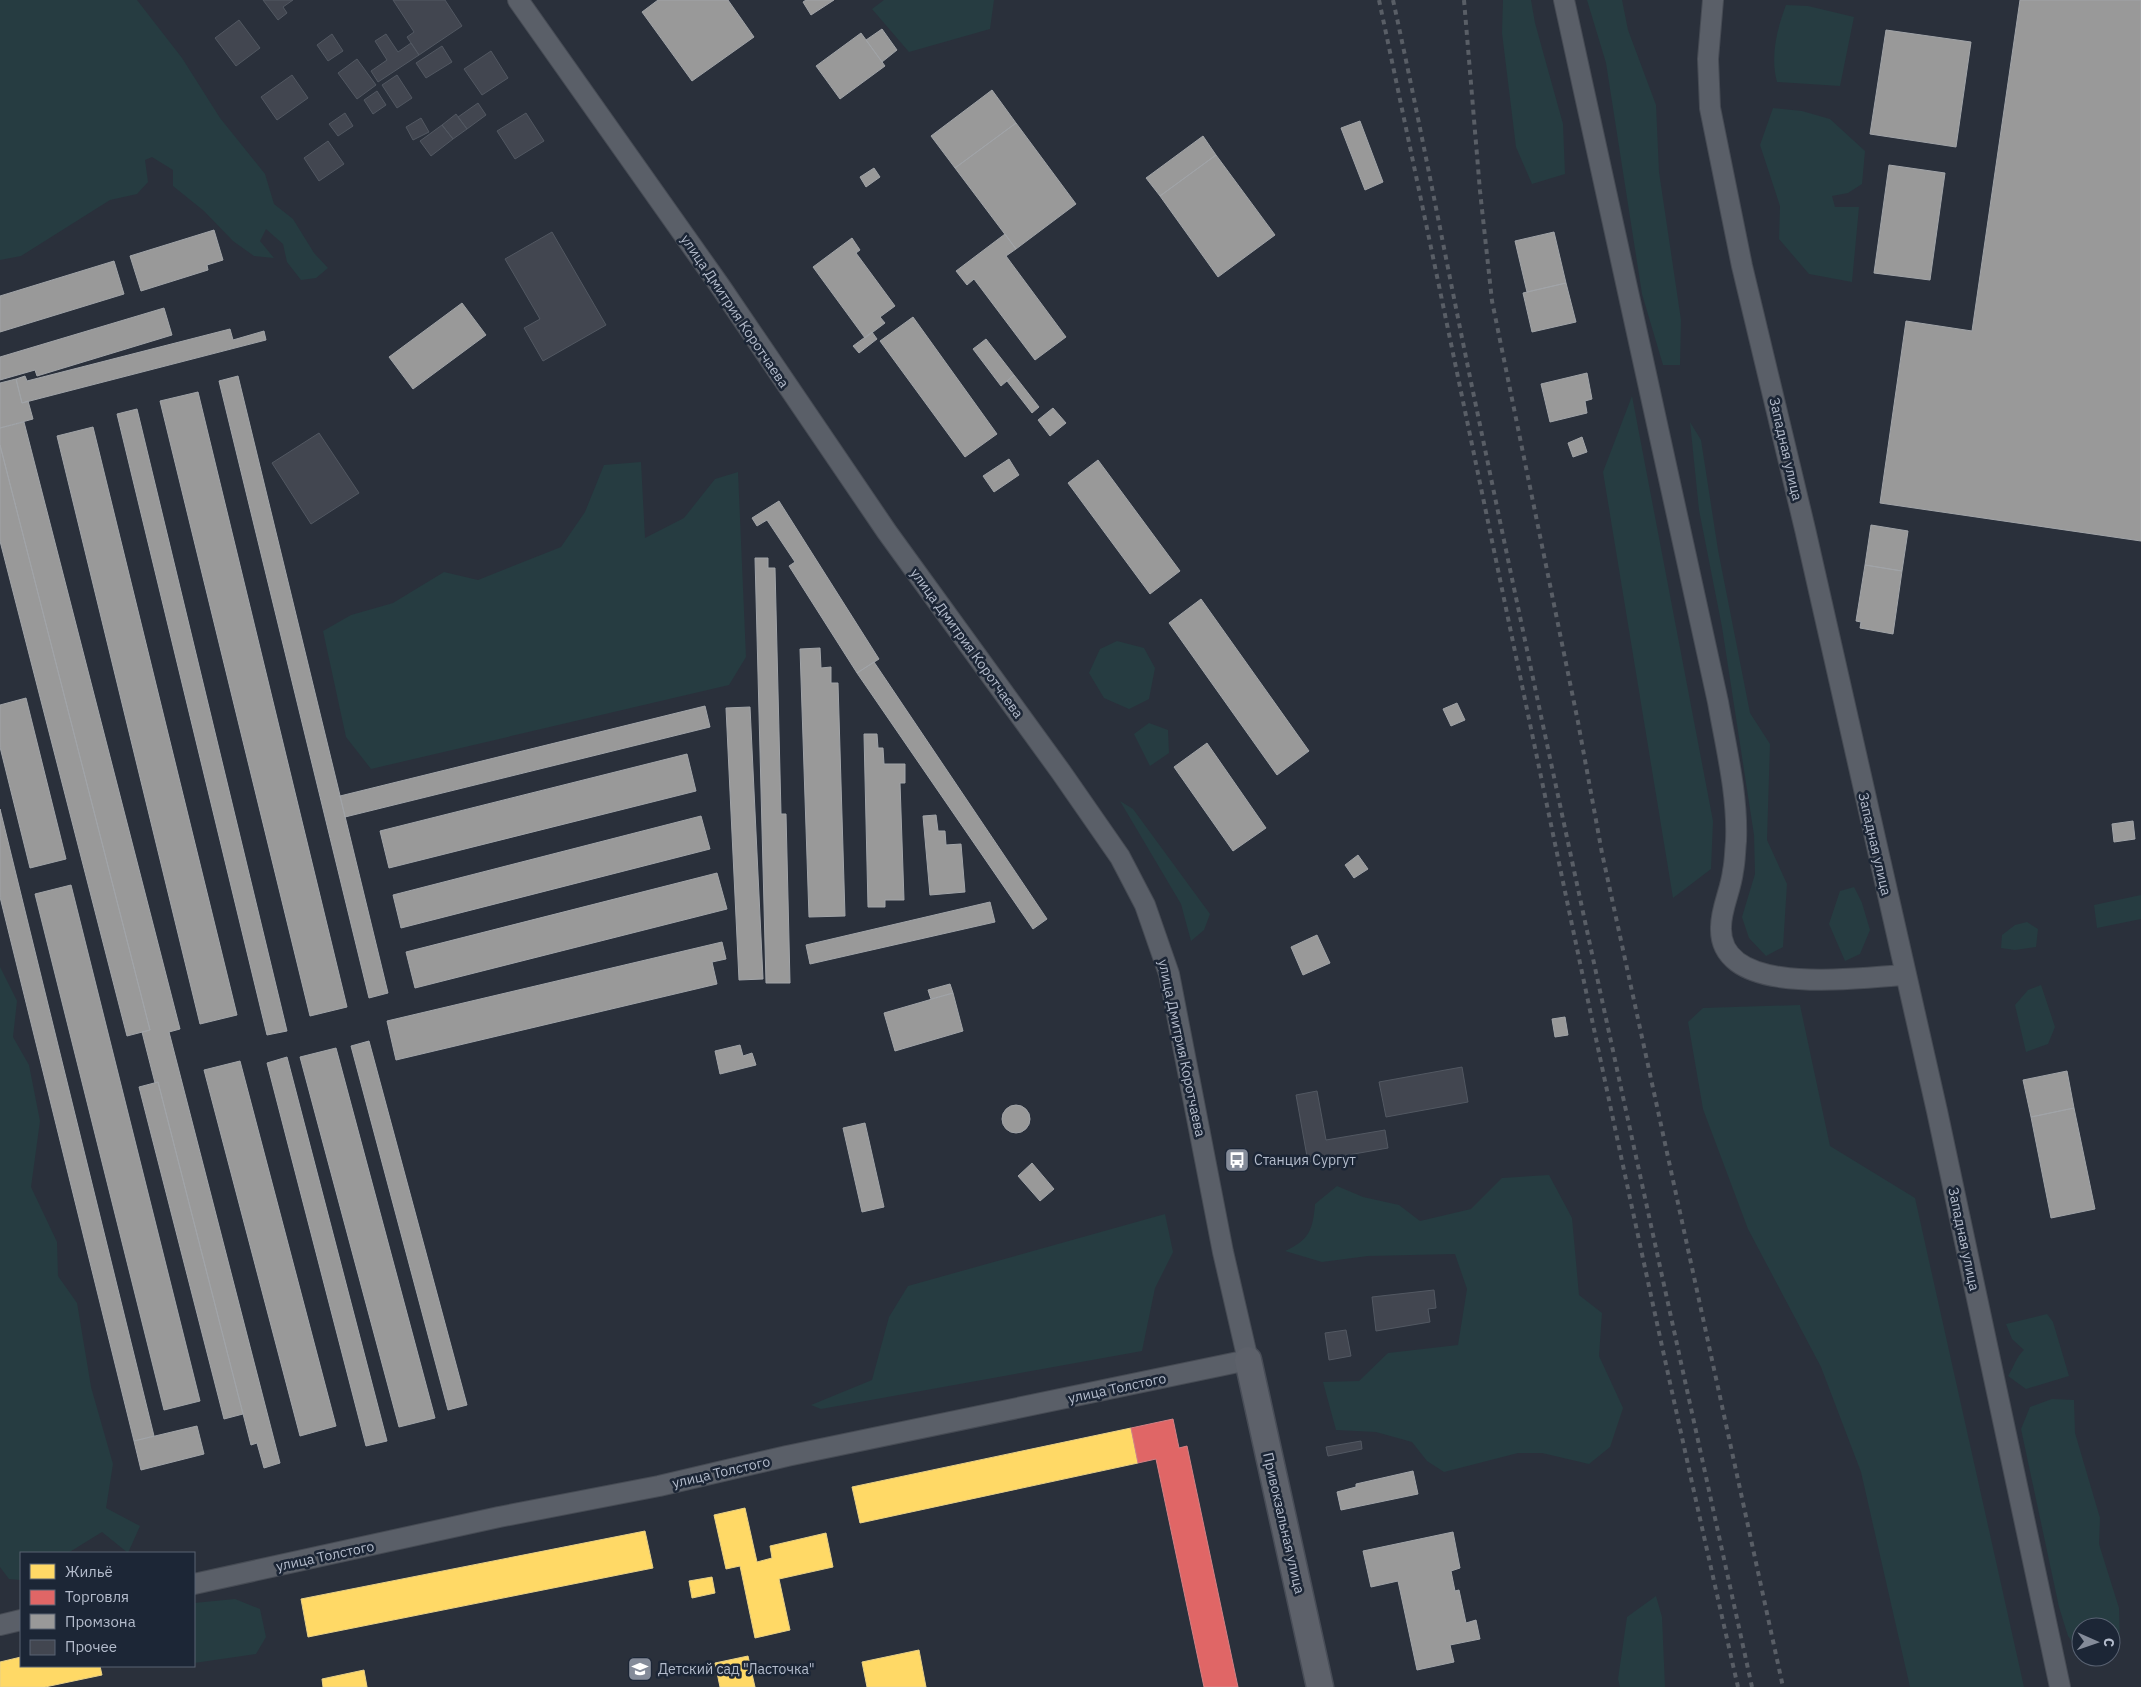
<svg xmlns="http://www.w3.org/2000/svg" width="2141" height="1687" viewBox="0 0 2141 1687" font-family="'IBM Plex Sans',sans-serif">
<rect width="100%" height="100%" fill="#2a303b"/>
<path fill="#263c41" d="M0,0h137l45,58 38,60 45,56 9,30 19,15 21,34 14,15 -12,10 -15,2 -14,-18 -4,-18 -17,-15 -6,12 14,17 -20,-2 -21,-15 -29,-30 -31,-25v-16l-21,-13 -7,3 3,22 -11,12 -27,6 -89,56 -21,4z
M884,0h110l-4,29 -81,23 -37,-43z
M1503,0h28l4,23 28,101 2,50 -33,10 -16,-37 -14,-114z
M1587,0h35l6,30 28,75 3,67 22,148 -1,45h-17l-21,-71 -36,-231z
M1786,5l22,1 46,11 -14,69 -63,-4c-7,-26 0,-53 9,-77z
M1773,108l29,3 28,8 35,32 -3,33 -14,9 -16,3 3,11h24l-7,75 -43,-8 -30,-35 1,-33 -20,-61z
M1632,396l81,425 -2,48 -38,29 -70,-426z
M1690,422l11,18 17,110 32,163 20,31 -3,96 20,44 -4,63 -17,9 -17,-18 -7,-21 13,-43 -1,-39 -32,-208 -23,-117z
M641,462l4,76 39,-20 31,-39 23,-7 8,185 -17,28 -358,84 -25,-32 -23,-106 28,-16 42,-12 51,-31 34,8 83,-33 24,-35 19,-47z
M1117,641l27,7 11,20 -6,31 -20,10 -25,-11 -15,-25 11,-24z
M1149,723l19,7 1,23 -19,13 -16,-32z
M1120,801l13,8 77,105 -6,16 -13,11 -10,-37z
M1854,887l8,16 8,27 -10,24 -15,7 -16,-37 11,-33z
M2141,895v24l-44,9 -3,-23z
M2027,922l11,7 -2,18 -21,3 -14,-2 1,-13 13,-10z
M0,967l17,34 -4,36 16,28 11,56 -9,66 26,55 1,34 19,27 14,84 22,77 -7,44 34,18 -12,27 -26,-21 -34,21h-47v27l-12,-1 -9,-12z
M2041,985l14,42 -7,17 -22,8 -11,-47 13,-15z
M1800,1005l30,141 85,52 109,489h-114l-49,-215 -40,-105 -73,-138 -45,-120 -15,-87 15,-14z
M1549,1175l23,43 7,77 23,18 -3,43 24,52 -13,39 -21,17 -47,-11h-24l-74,19 -17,-11 -15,-19 -36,-10 -40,-2 -13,-48 36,-1 29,-28 70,-8 9,-56 -12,-35 -87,2 -46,6 -37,-11c24,-11 28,-21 30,-47l22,-18 26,11 36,8 21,16 51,-12 31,-31z
M1165,1214l8,38 -18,36 -13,63 -321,58 -10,-4 61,-25 17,-63 19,-31z
M2047,1314l6,8 16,54 -43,13 -18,-13c6,-9 8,-19 16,-26l-12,-11 -6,-15z
M2052,1399l22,1 1,33 25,85 -1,26 20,64 1,37 -9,9v-27h-30l-1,25 -12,-16 -9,-29 -38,-178 9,-22z
M1656,1596l6,21 3,70h-45l-2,-8 9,-62z
M235,1599l25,10 6,28 -10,17 -62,9v-60z"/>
<path fill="#ffd966" stroke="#e8d085" d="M1131,1428l7,35 -278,60 -8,-36z
M745,1508l12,54 15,-4 -2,-12 56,-13 7,34 -54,12 11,51 -35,8 -15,-72 -14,3 -12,-54z
M645,1531l8,37 -345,69 -7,-38z
M712,1577l3,16 -23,5 -3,-17z
M919,1650l7,37h-59l-5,-25z
M748,1656l7,31h-35l-5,-24z
M21,1657v9h79l2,9 -57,12h-45v-25z
M364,1670l3,17h-44l-1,-8z"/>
<path fill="#e06666" stroke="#d38085" d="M1173,1419l6,29 8,-2 51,241h-34l-48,-228 -18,4 -7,-35z"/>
<path fill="#999" stroke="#a1a4a8" d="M658,0h70l26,37 -62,44 -50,-69z
M806,0h28l-23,15 -8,-13z
M2020,0h121v541l-261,-38 26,-182 66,10z
M882,29l15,21 -15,12 -16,-22z
M1886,30l85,12 -15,105 -86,-13z
M861,33l24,33 -45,33 -24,-33z
M992,90l24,33 -61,45 -24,-32z
M1360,121l23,61 -18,8 -24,-62z
M1016,123l60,81 -60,45 -61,-81z
M1203,136l13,19 -56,41 -14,-18z
M1216,155l59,80 -57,42 -58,-81z
M1889,165l56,8 -15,107 -56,-7z
M874,168l6,9 -14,10 -6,-10z
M214,230l9,30 -16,5 1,5 -67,21 -11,-35z
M1554,232l12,51 -39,9 -12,-51z
M1005,234l11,15 -10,7 60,81 -31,23 -61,-81 -7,6 -11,-14z
M852,238l8,12 -4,3 39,53 -15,11 5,6 -20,15 -52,-71z
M114,261l10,33 -124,38v-36z
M1566,283l10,39 -44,10 -9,-39z
M462,303l24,32 -73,54 -24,-32z
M164,308l8,27 -135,41 -2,-6 -35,10v-23z
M913,317l84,117 -32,23 -85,-116z
M230,329l3,11 31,-9 2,9 -244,63 -6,-24 9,-3 2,5z
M872,332l5,7 -18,14 -6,-7z
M986,339l28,36 -13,11 -28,-37z
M1587,373l5,26 -7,2 2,12 -37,9 -9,-38z
M1014,375l25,32 -7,6 -25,-32z
M238,376l150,617 -19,5 -150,-617z
M16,379l6,24 6,-2 5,18 -33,9v-45z
M198,392l149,615 -37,9 -150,-615z
M1053,408l13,15 -16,13 -12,-16z
M137,409l150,622 -20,4 -150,-621z
M24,422l156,607 -11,3 111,431 -16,5 -7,-25 -6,2 -93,-363 -3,1 -13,-51 8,-2 -150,-585v-17z
M93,427l144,588 -37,9 -143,-588z
M1582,437l5,15 -14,5 -5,-14z
M0,445l150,585 -23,6 -127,-495z
M1009,459l10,16 -25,17 -11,-16z
M1098,460l82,111 -30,23 -82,-111z
M779,501l100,158 -22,14 -68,-107 6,-4 -28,-42 -10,6 -5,-8z
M1871,525l37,6 -6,40 -37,-6z
M755,558h13v10h7l6,246h5l4,169h-24z
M1865,565l37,6 -9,63 -33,-6 1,-6 -5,-1z
M1201,599l108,152 -32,24 -108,-152z
M820,648l1,20 10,-1v16h7l7,233 -36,1 -9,-268z
M874,662l173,257 -14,10 -176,-256z
M26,698l40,161 -36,9 -30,-121v-42z
M1457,703l8,17 -14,6 -8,-17z
M705,706l5,21 -365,90 -5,-21z
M750,707l13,272 -24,1 -13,-272z
M864,734h13l1,14h5l1,16h21v19h-5l4,117h-19v7h-17z
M1207,743l59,85 -33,23 -59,-84z
M687,754l9,37 -307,77 -9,-37z
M0,809l154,627 -20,5 -134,-544z
M936,815l2,16h7l1,14 15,-1 4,48 -35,3 -7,-79z
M701,816l9,33 -309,79 -8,-33z
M2133,821l2,18 -21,3 -2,-18z
M1358,855l10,14 -14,9 -9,-13z
M717,873l10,36 -312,79 -9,-36z
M71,885l129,516 -36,9 -129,-516z
M990,902l5,20 -185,42 -4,-19z
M1317,935l13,28 -27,12 -12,-28z
M722,942l4,17 -14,3 5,22 -321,76 -9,-39z
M950,984l3,9 -22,6 -3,-9z
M953,993l10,38 -68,20 -11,-38z
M1565,1017l3,18 -13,2 -3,-18z
M369,1041l98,364 -19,5 -97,-364z
M740,1045l3,11 9,-3 4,12 -36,9 -5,-23z
M336,1048l99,370 -36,9 -99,-370z
M287,1057l100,384 -21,5 -99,-383z
M240,1061l96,365 -36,10 -96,-366z
M2067,1071l7,37 -43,9 -8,-37z
M158,1082l85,332 -19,5 -85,-332z
M1002 1119a14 14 0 1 1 28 0a14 14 0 1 1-28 0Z
M2074,1108l21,101 -44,9 -20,-101z
M865,1123l19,84 -22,5 -19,-84z
M1032,1163l22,26 -14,12 -22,-25z
M197,1426l7,28 -63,16 -7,-29z
M1413,1471l5,23 -77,16 -4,-18 19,-5v-3z
M1453,1532l7,36 -9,3 4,20 4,-1 7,33 10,-3 4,19 -30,6 4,17 -37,8 -19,-89 -27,6 -8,-36z"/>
<path fill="#424650" stroke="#525862" d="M263,0h30l-10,7 4,6 -9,7z
M393,0h52l17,26 -43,29 -12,-18 7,-5z
M239,20l21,28 -24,18 -21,-28z
M332,34l11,17 -15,10 -11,-16z
M386,34l12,18 13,-9 8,12 -41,27 -7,-11 16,-11 -12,-19z
M442,46l10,16 -26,16 -10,-15z
M491,51l17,27 -26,17 -18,-26z
M357,59l19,26 -19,14 -19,-26z
M292,75l16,23 -31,22 -16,-23z
M397,75l15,23 -15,10 -15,-23z
M377,91l9,14 -13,9 -9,-14z
M478,103l8,12 -19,14 -9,-12z
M345,113l8,13 -15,10 -9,-12z
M526,113l18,28 -29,18 -18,-28z
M456,114l11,15 -14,10 -11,-14z
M421,118l8,14 -16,8 -7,-13z
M442,125l11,14 -22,17 -11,-15z
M328,141l16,23 -25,17 -15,-23z
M552,232l54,93 -63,36 -19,-33 16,-9 -35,-60z
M319,433l40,60 -48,31 -39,-61z
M1462,1067l6,35 -82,15 -7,-35z
M1317,1091l9,49 59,-10 3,18 -80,14 -12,-67z
M1434,1290l2,18 -8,1 2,13 -54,9 -4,-34z
M1346,1330l5,26 -22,4 -4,-27z
M1361,1441l1,8 -34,7 -2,-9z"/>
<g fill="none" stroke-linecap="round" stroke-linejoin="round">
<defs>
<path id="minor" d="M1564,0l154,702c8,46 20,93 18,139 -1,10 -1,21 -3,30 -2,19 -12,37 -12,56 -3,72 139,50 184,48
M1713,0l-5,59 2,49 32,158 63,263 132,582 123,576
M194,1584l305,-67 160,-31 128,-30 461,-96 -25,-108 -54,-278 -24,-69 -25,-48 -59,-85 -174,-240 -167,-246 -202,-286
M0,1625l21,-5"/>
<path id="major" d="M1248,1360l72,327"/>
</defs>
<use href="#minor" stroke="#464b54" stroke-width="22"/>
<use href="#major" stroke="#484d57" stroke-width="29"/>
<use href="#minor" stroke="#5a5f68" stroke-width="20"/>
<use href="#major" stroke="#5d616a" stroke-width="26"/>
<path stroke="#595e66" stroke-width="4" stroke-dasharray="5 5" stroke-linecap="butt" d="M1379,0c119,562 231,1127 359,1687
M1393,0c31,141 57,283 87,425 87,421 180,841 272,1262
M1464,0l16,191 12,110 86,421 24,131 181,834"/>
</g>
<defs>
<symbol id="bus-square" viewBox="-11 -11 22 22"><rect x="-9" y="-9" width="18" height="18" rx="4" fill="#848b99" stroke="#1c2636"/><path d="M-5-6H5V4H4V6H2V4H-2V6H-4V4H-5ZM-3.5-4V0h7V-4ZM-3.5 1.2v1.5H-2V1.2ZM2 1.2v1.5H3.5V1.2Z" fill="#fff"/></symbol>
<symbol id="school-square" viewBox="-11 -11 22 22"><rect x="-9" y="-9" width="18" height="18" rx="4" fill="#848b99" stroke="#1c2636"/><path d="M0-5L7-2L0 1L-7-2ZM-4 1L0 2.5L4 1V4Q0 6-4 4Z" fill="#fff"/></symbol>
</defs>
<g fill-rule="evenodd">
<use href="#bus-square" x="1223" y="1146" width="28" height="28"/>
<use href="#school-square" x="626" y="1655" width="28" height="28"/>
</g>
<g text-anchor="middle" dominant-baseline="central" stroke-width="5" stroke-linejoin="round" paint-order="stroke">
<g font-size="14" fill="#b4bccc" stroke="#1c2636">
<text transform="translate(735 311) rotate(56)">улица Дмитрия Коротчаева</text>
<text transform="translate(1786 449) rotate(77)">Западная улица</text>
<text transform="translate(967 643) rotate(54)">улица Дмитрия Коротчаева</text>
<text transform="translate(1875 844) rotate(77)">Западная улица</text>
<text transform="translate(1182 1048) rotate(78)">улица Дмитрия Коротчаева</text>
<text transform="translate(1964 1239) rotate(78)">Западная улица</text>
<text transform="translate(1117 1388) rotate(-12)">улица Толстого</text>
<text transform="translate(721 1472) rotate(-13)">улица Толстого</text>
<text transform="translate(1284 1523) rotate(77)">Привокзальная улица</text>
<text transform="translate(325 1556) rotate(-12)">улица Толстого</text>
</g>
<g font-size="14" fill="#b4bccc" stroke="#1c2636" text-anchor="start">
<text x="1254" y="1160">Станция Сургут</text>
<text x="658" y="1669">Детский сад "Ласточка"</text>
</g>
</g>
<rect x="20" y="1552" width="175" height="115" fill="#1c2636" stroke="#596272"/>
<rect x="30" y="1564" width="25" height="15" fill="#ffd966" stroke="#596272"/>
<text x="65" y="1577" font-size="15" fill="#b4bccc">Жильё</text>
<rect x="30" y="1590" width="25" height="15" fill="#e06666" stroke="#596272"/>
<text x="65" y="1602" font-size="15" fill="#b4bccc">Торговля</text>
<rect x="30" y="1614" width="25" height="15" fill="#999999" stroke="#596272"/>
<text x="65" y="1627" font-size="15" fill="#b4bccc">Промзона</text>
<rect x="30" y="1640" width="25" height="15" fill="#424650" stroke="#596272"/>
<text x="65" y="1652" font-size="15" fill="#b4bccc">Прочее</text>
<g transform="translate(2096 1642) rotate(92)"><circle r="24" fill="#1c2636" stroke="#596272"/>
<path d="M0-4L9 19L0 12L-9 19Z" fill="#848b99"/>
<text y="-8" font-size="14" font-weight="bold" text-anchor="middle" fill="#b4bccc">С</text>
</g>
</svg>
